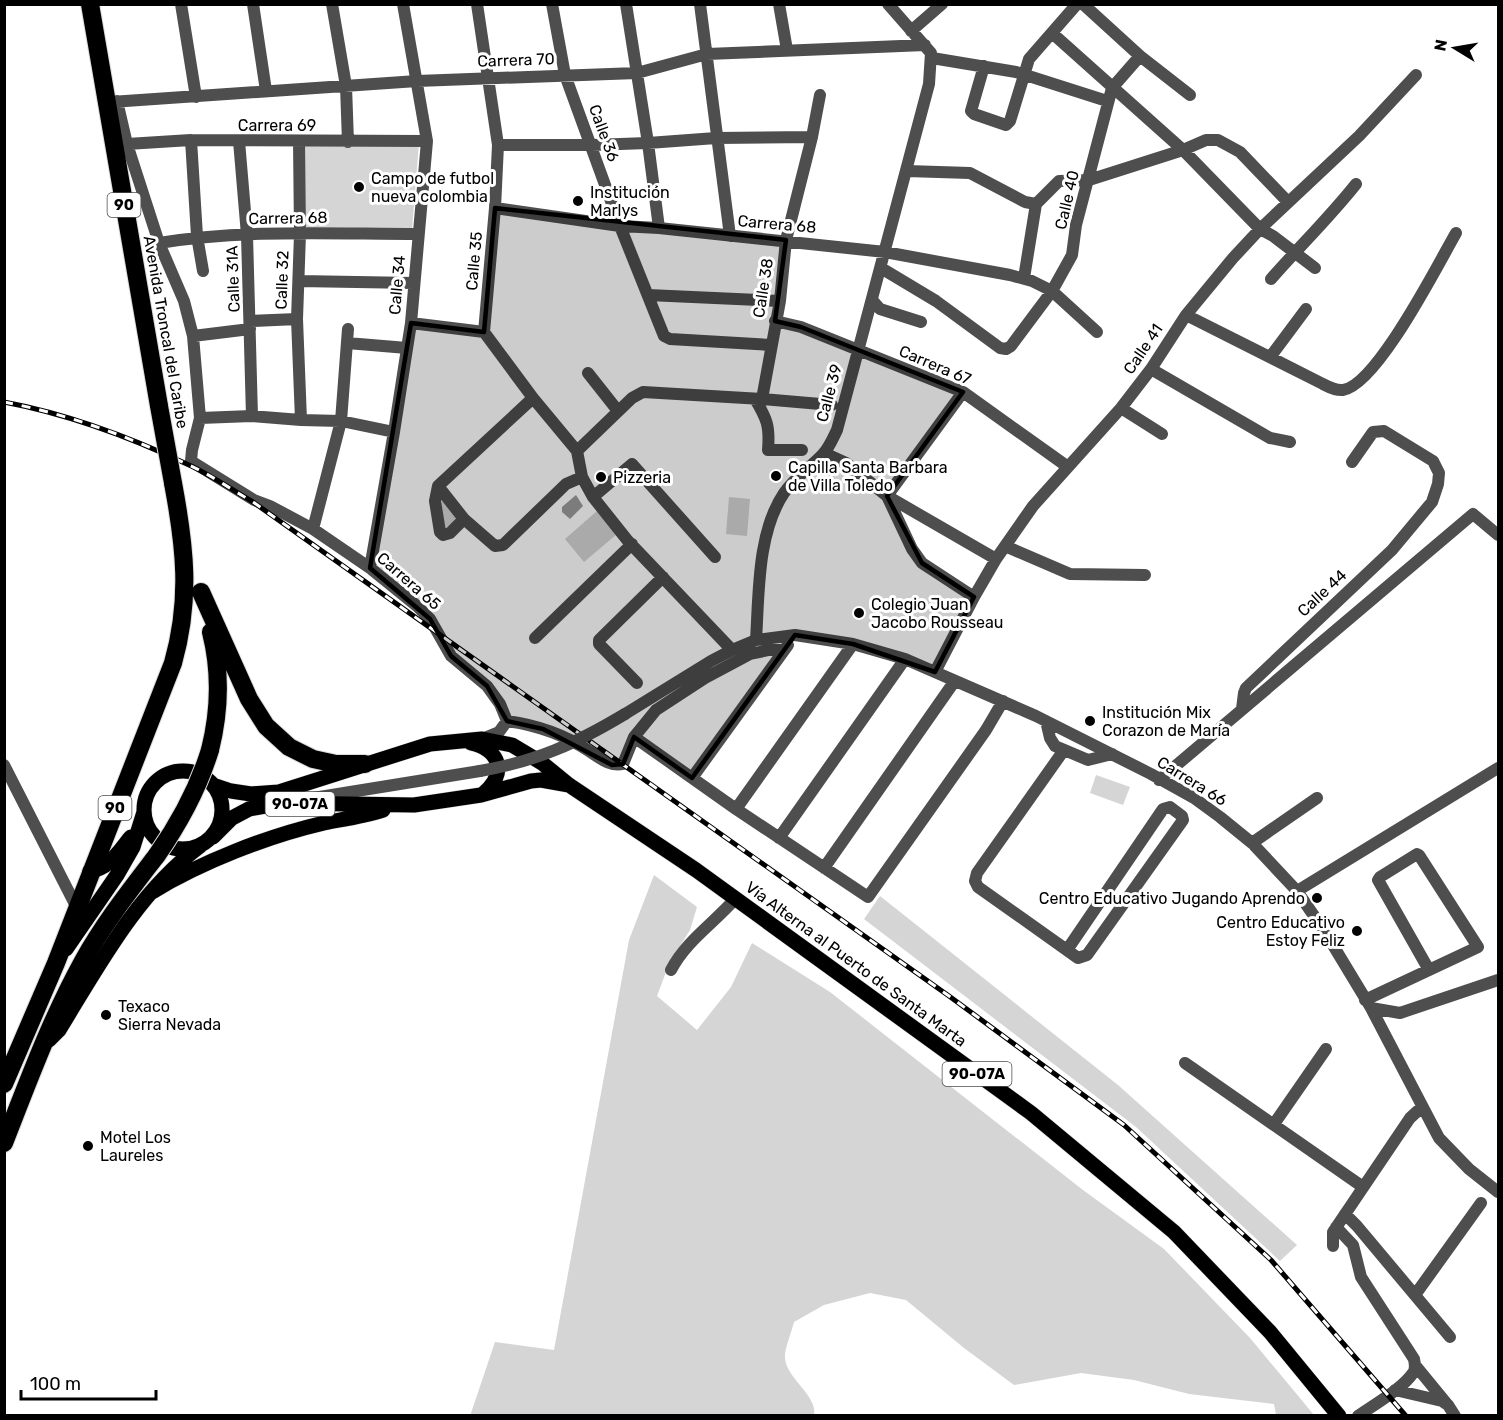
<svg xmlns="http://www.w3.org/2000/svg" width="1503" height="1420" viewBox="0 0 1503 1420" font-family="Rubik,sans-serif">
<rect width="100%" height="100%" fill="#fff"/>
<path fill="#d5d5d5" d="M419,143l-7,87h-109l1,-86z
M729,497l21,2 -3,37 -21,-2z
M443,501l15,18 -15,11 -4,-25z
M597,511l20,23 -33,28 -19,-23z
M1096,775l34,12 -7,18 -33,-12z
M654,875l43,32 -7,23 -21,34 -12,32 40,34 34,-43 21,-44 78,49 253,198 81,59 86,89 64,77h-38l-2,-11 -85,-10 -55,-14 -53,-7 -67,12 -50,-37 -58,-48 -36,-7 -46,12 -30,17c-2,9 -10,28 -9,36 1,20 33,38 29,57l-344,1 25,-74 59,8 75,-410z
M880,896l238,189 179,160 -17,16 -144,-134 -272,-208z"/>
<path fill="#9c9c9c" d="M576,495l7,11 -13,13 -8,-7v-5z"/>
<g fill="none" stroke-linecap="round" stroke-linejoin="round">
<defs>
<path id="major" d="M471,743c30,7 36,31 12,51
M144 810a39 39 0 1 1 78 0a39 39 0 1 1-78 0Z
M213,785l18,6 20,3 28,-2 151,-48 52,-5 30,6 30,18 27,22 127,85 335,243 143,119 96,100 69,84
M213,837l19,-19 17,-9 33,-6 132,2 67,-10 50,-14 10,-1 28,5
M90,871c20,-3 29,-20 41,-34
M152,892c49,-30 116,-56 172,-69 20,-4 40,-7 59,-13
M66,949l51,-74 16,-28 11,-35
M49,1040l10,-10c40,-65 78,-137 141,-184"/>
<path id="highway" d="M90,4l69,402
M201,592l48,107 17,27 23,21 24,12 23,5h29
M210,750c10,-40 11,-78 1,-118
M4,1084l52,-121 117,-300c18,-64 12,-116 0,-180
M4,1143c24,-61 47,-124 79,-182 21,-38 48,-72 74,-106"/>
</defs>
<use href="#major" stroke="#dbdbdb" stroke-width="16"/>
<use href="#highway" stroke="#dbdbdb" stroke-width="20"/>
<path stroke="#4e4e4e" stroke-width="12" d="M181,4l15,93
M253,4l13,87
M332,4l14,82 2,56
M477,4l21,141 -3,63 -11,124 49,66 44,53 5,26 11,20 35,44 104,109
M552,4l13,71 55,151 44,110 6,3 101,6
M626,4l22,139 11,85
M700,4l30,232
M779,4l8,46
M1083,4l57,52 50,39
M911,31l31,-27
M1052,33l131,117 77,79 13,7 42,32
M932,58l84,14 91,29
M984,66l-13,45 3,3 32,11 4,-4 19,-62 48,-55
M117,101l10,43 32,99 25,58 9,35 7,82 -8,32 -1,11 63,39 16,6 43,23 57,39 47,38 13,13 21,37 36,30 13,18 7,17c29,4 58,14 82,30 11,7 21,16 34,13l11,-27 22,-27 49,-32 45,-24 19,-4h15
M111,102l306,-21 220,-8 70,-19 218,-9
M812,137l8,-42
M191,140l6,96 6,35
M239,141l8,94 5,181
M299,141l1,93 -3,85 4,101
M127,144l64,-4 236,1
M498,145h94l56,-2 68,-5 96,-1 -26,103 -6,61 -18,98
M907,171l63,2 55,29 11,2 23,-23 30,-1 94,-30 23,-10h12l22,12 48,50
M495,208l125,18 39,2 226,24 125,23 22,6 20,10 45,41
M159,243c85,-14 173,-9 259,-9
M881,268l55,33 64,47 6,1 5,-3 41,-55 20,-36 4,-30 36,-137 28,-32
M1024,278l12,-74
M1271,279c28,-32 58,-61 85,-95
M299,281l115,2
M648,295l132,6
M872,300l8,9 41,13
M1186,315l135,68c6,3 14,8 22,7 34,-5 95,-126 113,-157
M251,321l46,-2
M775,321l26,6 162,65 105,75
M411,323l73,9
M193,336l57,-7
M347,343l60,5
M1271,356l35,-47
M1151,369l119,69 20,4
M588,373l30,38
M963,392l-76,104 25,53 10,14 52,34
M755,399c12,20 15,27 13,51h34
M1121,408l41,26
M200,418l52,-2 49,4 40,1 53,11
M577,451l55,-53 11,-6 119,7 70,6
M824,453l22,10 41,33 109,63
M438,486l26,33 31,27 8,-1 63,-61 16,-7
M438,486l95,-88
M438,486l-3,15 5,31 3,3 7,-2 14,-14
M593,497l39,-33 83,93
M313,529l28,-108 7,-92
M1005,546l65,28 75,1
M370,568l24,-136 17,-109 16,-182 -24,-137
M535,638l97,-94
M756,640c3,-46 1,-107 28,-147 11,-16 27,-26 39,-39 6,-6 10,-16 14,-24l92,-346 2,-31 -43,-49
M935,672l39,-75 22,-38 37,-53 88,-98 30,-39 35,-54 47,-57 27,-29 99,-93 57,-61
M637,683l-38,-39v-4l64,-63
M1242,709l2,-16 2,-5 146,-138 40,-48 6,-18 1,-11 -6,-12 -49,-30 -11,1 -21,30
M625,714l86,-53 21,-11 24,-10 39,-5 58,9 52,15 131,57 115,58 43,24 26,19 32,26 45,48 28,41 46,76 68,130 30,31 29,23
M1046,721l4,17 5,8 33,14 24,-6
M634,737l102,72 132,88 118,-167 17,-29
M482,739l17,-7 8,-11
M1064,750l-87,123 -2,8 3,6 100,71 9,-3 96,-135 -1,-4 -12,-9 -7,2 -96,141
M4,765l73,143
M692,778l96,-133
M1159,780l314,-266 25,21
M307,799l173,-28
M736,809l117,-165
M779,838l126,-179
M1252,843l65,-45
M824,868l130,-186
M1297,891l201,-123
M671,970c15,-29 43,-47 64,-71
M1365,1000l113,-53 -59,-92 -2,-1 -37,23 -2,3 51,90
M1371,1008l29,5 98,-33
M1185,1063l178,124
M1274,1124l52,-75
M1345,1214l12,12 93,111
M1336,1227l17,18 8,32 53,82c1,5 2,10 -1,14 -11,16 -38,31 -55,43
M1333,1246v-14l77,-114 12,-11
M1415,1295l66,-92
M1415,1365l32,39
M1395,1390l47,11 6,4 7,11"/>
<use href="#major" stroke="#000" stroke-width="15"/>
<use href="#highway" stroke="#000" stroke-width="18"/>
<defs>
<path id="rail" d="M4,402c64,12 126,35 185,63 22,10 43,25 64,37l696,494 175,129 147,135 135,156"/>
</defs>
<use href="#rail" stroke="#000" stroke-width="5"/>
<use href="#rail" stroke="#fff" stroke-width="3" stroke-dasharray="9" stroke-linecap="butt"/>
<defs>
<path id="highway-bridge" d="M159,406l14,77
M157,855c23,-33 41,-66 53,-105"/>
</defs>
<use href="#highway-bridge" stroke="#dbdbdb" stroke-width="20" stroke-linecap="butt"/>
<path stroke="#4e4e4e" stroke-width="12" d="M480,771c57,-10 95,-27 145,-57"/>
<use href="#highway-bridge" stroke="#000" stroke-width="18"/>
</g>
<path fill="#000" fill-opacity="0.2" stroke="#000" stroke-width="4.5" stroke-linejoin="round" d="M495,208l291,32 -11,81 26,6 162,65 -76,104 35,67 52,34 -39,75 -82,-28 -58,-9 -103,143 -58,-41 -11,27 -11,1 -69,-36 -36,-8 -20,-35 -36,-30 -21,-37 -60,-51 41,-245 73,9z"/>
<g fill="#000" stroke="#fff" stroke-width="2">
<circle cx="359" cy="187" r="6"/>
<circle cx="578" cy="201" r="6"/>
<circle cx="776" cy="476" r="6"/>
<circle cx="601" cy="477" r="6"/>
<circle cx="859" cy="613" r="6"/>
<circle cx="1090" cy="721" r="6"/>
<circle cx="1317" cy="898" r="6"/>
<circle cx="1357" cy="931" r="6"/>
<circle cx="106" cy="1015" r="6"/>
<circle cx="88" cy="1146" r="6"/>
</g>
<g text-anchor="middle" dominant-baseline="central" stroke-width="6" stroke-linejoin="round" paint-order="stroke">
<g fill="#fff" stroke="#4c4c4c" stroke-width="1.5">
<rect x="107.5" y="193" width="33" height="24" rx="4.5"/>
<rect x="265.5" y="792" width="69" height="24" rx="4.5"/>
<rect x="98.5" y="796" width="33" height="24" rx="4.5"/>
<rect x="942.5" y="1062" width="69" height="24" rx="4.5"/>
</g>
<g font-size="15" font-weight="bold" fill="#000">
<text x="124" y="205">90</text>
<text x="300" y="804">90-07A</text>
<text x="115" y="808">90</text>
<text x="977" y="1074">90-07A</text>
</g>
<g font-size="16" fill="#000" stroke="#fff">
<text transform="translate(516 60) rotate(-2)">Carrera 70</text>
<text x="277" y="125">Carrera 69</text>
<text transform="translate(604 133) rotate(70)">Calle 36</text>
<text transform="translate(1067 200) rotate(-77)">Calle 40</text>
<text transform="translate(288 218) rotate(-1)">Carrera 68</text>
<text transform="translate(777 224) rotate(5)">Carrera 68</text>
<text transform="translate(474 261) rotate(-85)">Calle 35</text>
<text transform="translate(233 279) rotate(-92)">Calle 31A</text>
<text transform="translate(282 280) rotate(-88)">Calle 32</text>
<text transform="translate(397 285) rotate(-85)">Calle 34</text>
<text transform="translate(763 288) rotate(-81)">Calle 38</text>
<text transform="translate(166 332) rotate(80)">Avenida Troncal del Caribe</text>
<text transform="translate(1143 349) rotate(-56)">Calle 41</text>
<text transform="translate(935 365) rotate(23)">Carrera 67</text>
<text transform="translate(829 393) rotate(-75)">Calle 39</text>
<text transform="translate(409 581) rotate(41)">Carrera 65</text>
<text transform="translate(1322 593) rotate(-43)">Calle 44</text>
<text transform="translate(1192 781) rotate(32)">Carrera 66</text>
<text transform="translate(856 964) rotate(36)">Vía Alterna al Puerto de Santa Marta</text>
</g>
<g font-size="16" fill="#000" stroke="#fff" text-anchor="start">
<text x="371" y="178">Campo de futbol<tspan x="371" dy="18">nueva colombia</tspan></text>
<text x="590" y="192">Institución<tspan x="590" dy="18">Marlys</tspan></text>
<text x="788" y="467">Capilla Santa Barbara<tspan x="788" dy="18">de Villa Toledo</tspan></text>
<text x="613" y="477">Pizzeria</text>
<text x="871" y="604">Colegio Juan<tspan x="871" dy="18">Jacobo Rousseau</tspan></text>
<text x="1102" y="712">Institución Mix<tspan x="1102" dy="18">Corazon de María</tspan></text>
<text x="1305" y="898" text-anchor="end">Centro Educativo Jugando Aprendo</text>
<text x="1345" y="922" text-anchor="end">Centro Educativo<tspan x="1345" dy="18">Estoy Feliz</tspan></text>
<text x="118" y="1006">Texaco<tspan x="118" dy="18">Sierra Nevada</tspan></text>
<text x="100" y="1137">Motel Los<tspan x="100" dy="18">Laureles</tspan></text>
</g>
</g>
<rect width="1503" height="1420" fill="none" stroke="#000000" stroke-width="12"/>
<g transform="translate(1455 48) rotate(281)" stroke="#ffffff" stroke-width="4.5" paint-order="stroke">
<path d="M0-4.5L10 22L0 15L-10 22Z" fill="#000000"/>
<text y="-9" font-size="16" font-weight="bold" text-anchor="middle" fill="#000000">N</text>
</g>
<path d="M21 1390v9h135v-9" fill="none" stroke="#000000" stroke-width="3"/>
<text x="30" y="1390" font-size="18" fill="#000000" stroke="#ffffff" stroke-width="4.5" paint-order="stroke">100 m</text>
</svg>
